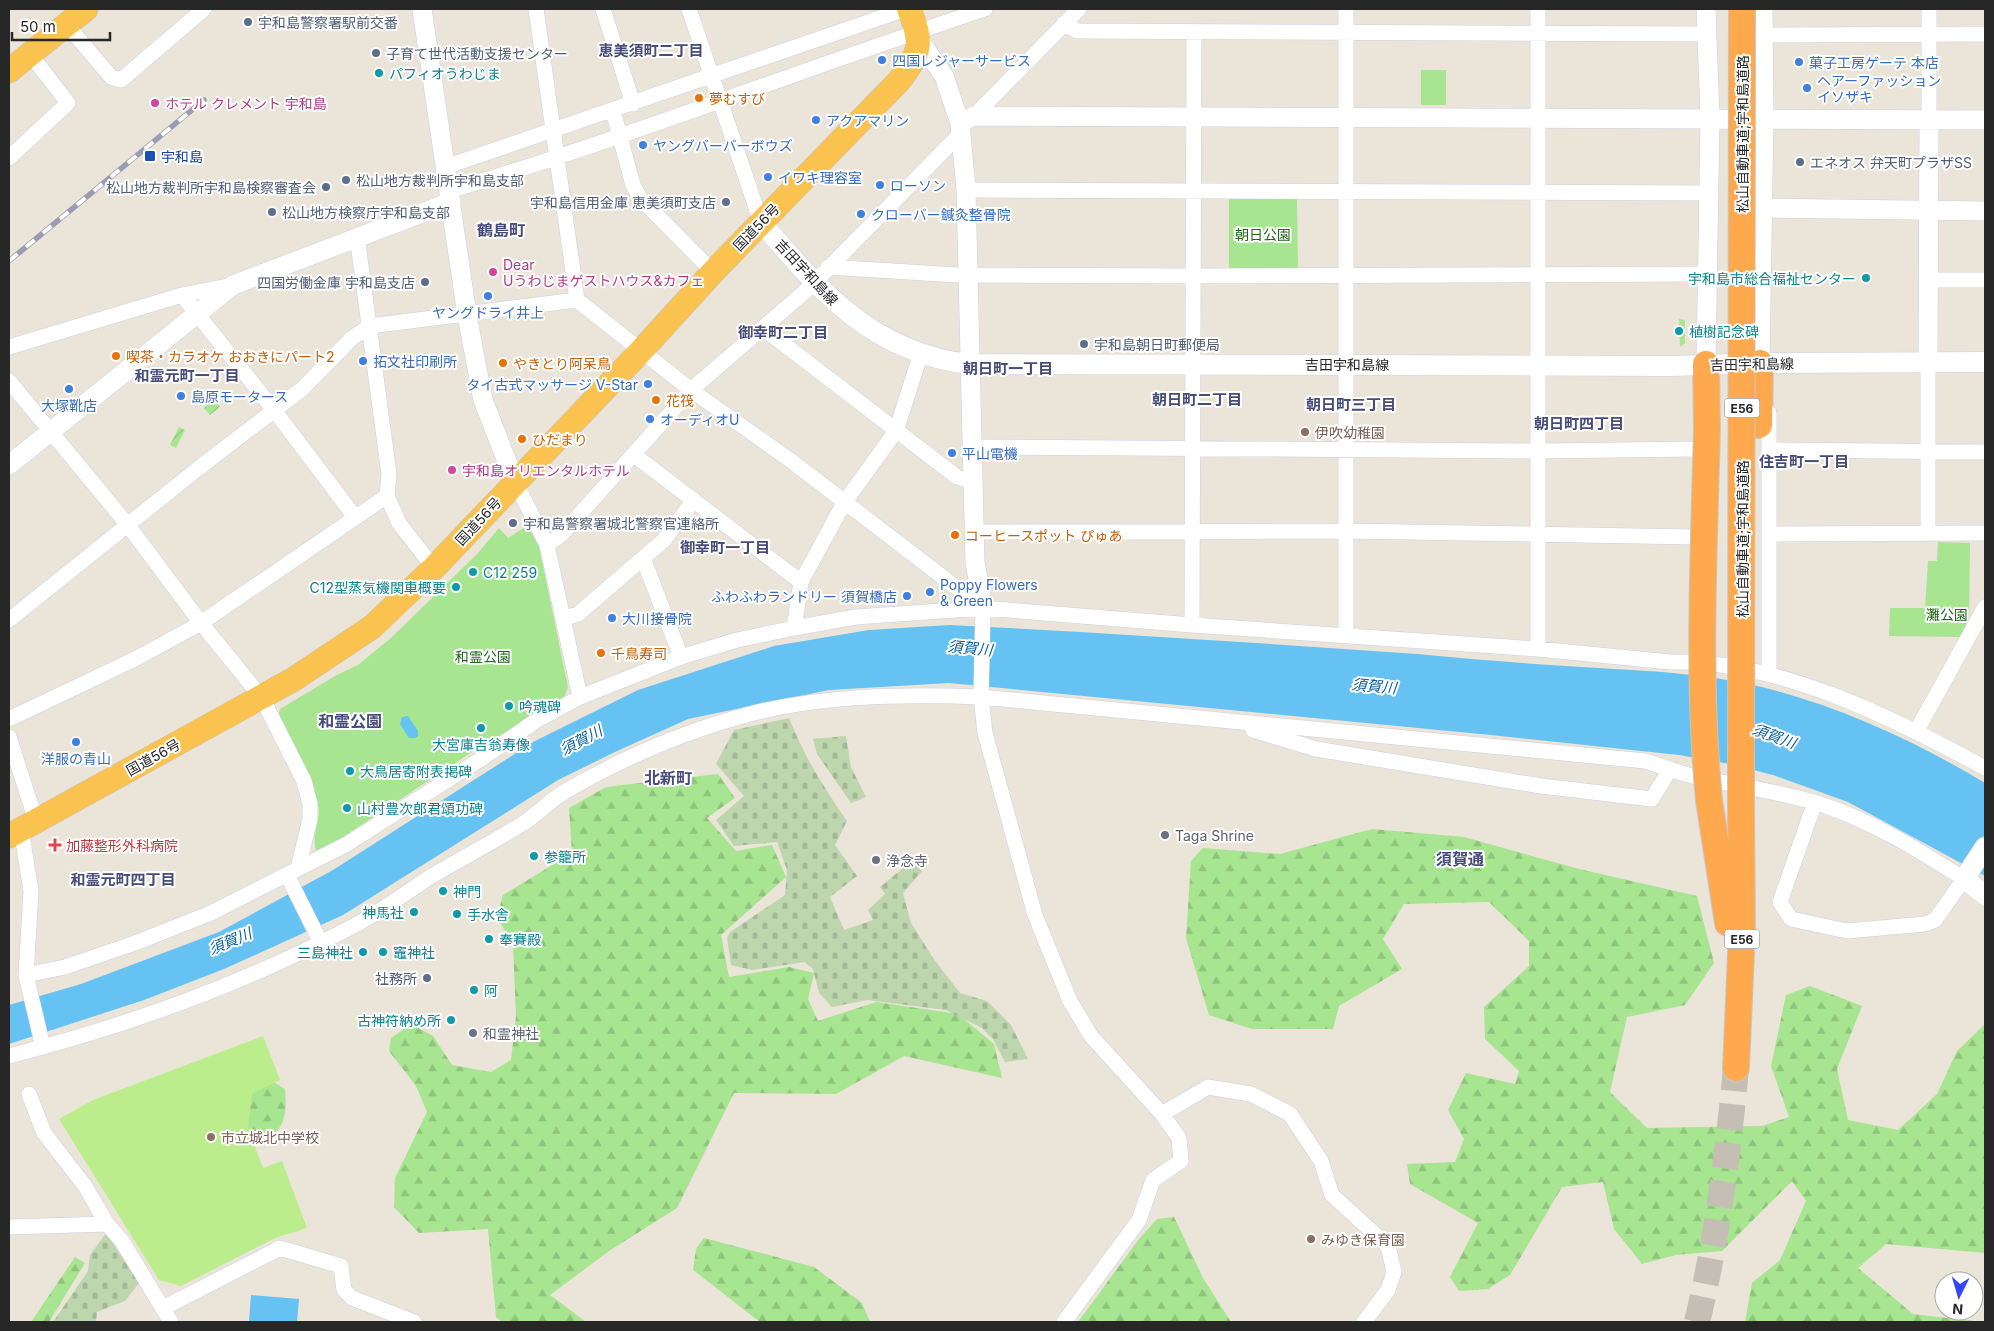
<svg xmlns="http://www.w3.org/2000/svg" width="1994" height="1331" viewBox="0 0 1994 1331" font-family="Inter,'Noto Sans JP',sans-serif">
<defs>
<pattern id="grass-tufts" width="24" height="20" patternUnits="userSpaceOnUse" patternTransform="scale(1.25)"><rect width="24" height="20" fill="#a7e591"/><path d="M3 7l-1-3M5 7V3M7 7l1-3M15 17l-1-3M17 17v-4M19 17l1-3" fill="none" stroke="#90c47d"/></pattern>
<pattern id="forest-firs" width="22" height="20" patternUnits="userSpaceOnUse" patternTransform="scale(1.25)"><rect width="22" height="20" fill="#a7e591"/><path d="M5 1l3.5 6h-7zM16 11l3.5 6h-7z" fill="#90c47d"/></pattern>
<pattern id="cemetery-stones" width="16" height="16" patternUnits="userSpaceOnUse" patternTransform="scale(1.25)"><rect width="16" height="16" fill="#bed6ae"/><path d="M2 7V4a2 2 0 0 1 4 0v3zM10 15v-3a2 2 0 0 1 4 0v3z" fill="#a3b896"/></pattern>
<pattern id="garden-furrows" width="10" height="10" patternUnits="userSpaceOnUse" patternTransform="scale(1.25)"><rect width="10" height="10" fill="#a7e591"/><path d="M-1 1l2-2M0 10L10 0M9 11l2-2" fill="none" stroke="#90c47d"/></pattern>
</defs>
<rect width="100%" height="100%" fill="#ebe4d8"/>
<path fill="url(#grass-tufts)" d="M1679,319l6,1v23l-5,4z"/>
<path fill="url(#forest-firs)" d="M718,774l17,24 -28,20 29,33 36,-6 14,32 -65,58 8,42 60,-10 25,6 -6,26 10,22 58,-19 82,12 36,30 8,34 -98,-22 -68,38 -102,-1 -57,115 -68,43 -59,44 36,27h-84l-6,-5 -8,-88 -69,4 -25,-26 1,-29 32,-66 -11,-26 -27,-35 2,-13 20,-14 22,12 19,29 39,7 20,-12 5,-44 -3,-71 -16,-28 6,-22 69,-42 -3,-45 37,-21z
M1372,829l92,8 115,32 118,27 17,67 -29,42 -58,12 -17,75 37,36 115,-2 27,-9 -18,-51 15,-71 24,-9 52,20 -25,63 11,51 50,10 39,-36 20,-43 28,-27v229l-99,-9 -28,24 55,46 69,8h-237l7,-39 28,-23 26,-59 -14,-20 -70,70 -46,4 -34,9 -28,-35 -11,-47 -41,5 -52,88 -22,14 -29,2 -9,-14 28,-54 -68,-39 -3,-20 48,-2 9,-23 -16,-29 18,-37 49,11 4,-13 -34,-32 -1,-32 45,-41v-25l-40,-39 -85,2 -21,35 19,30 -63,37 -6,23h-81l-43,-14 -23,-77 5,-77 12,-13 77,6z
M272,1081l13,8c3,33 -4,52 -40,52l-6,-12 16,-47z
M1174,1217l29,61 28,44h-153l61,-83 18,-20z
M704,1238l110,29 48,36 8,19h-110l-67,-52 3,-21z
M75,1257l10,6 -36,59h-18z"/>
<path fill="url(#cemetery-stones)" d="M789,718c15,38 35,70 58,103l-12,24 22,31 -27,21 14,33 29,-10 -5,-10 17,-16 -5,-7 32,-26 10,10 -19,22 8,30 22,35 27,35 27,8 24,24 17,34 -23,3 -12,-23 -11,-11 -36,-18 -79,-10 -35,7 -13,-14 -6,-24 -8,-7 -53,8 -21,-5 -4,-27 3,-6 55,-37 2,-25 -10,-28 -43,4 -18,-26 28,-24 -28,-32 18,-34z
M846,736l5,31 15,30 -15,6 -34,-49 -4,-15z
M106,1233l33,50 -14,18 -28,11 -1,10h-43l35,-51 2,-16z"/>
<path fill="#a7e591" d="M1421,70h25v35h-25z
M1229,198h68l1,72 -69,-1z
M530,524l7,13 31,150 -4,11 -89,52 -158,104c-7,-21 5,-36 1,-49 -7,-31 -26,-60 -40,-88l2,-8 55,-33 23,-11 34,-28 85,-83 22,-26 9,10z
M1938,542l32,1 -1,78 -9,16 -71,-1 1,-28h35l3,-47h9z"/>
<path fill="url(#garden-furrows)" d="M215,400l5,7 -10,8 -6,-7z
M179,427l6,3 -9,18 -6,-3z"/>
<path fill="#bced8c" d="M263,1036l17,44 -28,14 -4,34 15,40 19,-7 25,67 -32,10 -94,48 -22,-6 -100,-161 34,-19z"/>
<path fill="#65c2f3" d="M950,625c156,8 311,18 467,29 55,5 110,10 165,13 65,4 131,6 195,24 73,20 143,53 208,92v93l-137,-74 -75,-27 -43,-11 -51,-9 -188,-20 -542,-52 -120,7 -141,29 -73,33 -57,28 -215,135 -119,54 -80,31 -135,44v-39l72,-21 138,-52 114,-62 202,-129 103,-51 136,-44 95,-16z
M408,716l10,15v5l-3,2h-6l-9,-14 2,-7z
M251,1295l48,4 -2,23h-48z"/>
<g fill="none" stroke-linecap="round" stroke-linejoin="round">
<path stroke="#c4beb5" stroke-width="26" stroke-dasharray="26 13" stroke-linecap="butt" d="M1697,1322c20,-83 31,-168 39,-254"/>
<defs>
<path id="minor" d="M536,9l41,291 114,90 99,70 193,148
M603,9l30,95
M689,9l72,213
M1346,9v627
M1538,9v640
M1929,9v111
M1064,23l13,8 629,3
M67,25l44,52 10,3 83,-71
M1763,35l222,-1
M613,111l20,74 7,13 73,74
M974,116l105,-107
M9,158l59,-55 -38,-49
M445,167l461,-158
M966,190l743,3
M449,191c181,-54 357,-123 536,-182
M357,236l32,238 -2,22 12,27 35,45
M828,267l129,8 237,1 514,-2
M1929,280h56
M182,295l92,115 81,107
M765,326l3,6 189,145 15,4
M9,347l173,-52 51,-10
M9,381l118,143 74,99 61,75 42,83 6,23v15l-12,49
M971,447l568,4 157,-2
M1770,450l215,2
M634,455l167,127 -7,46
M515,482l32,63 33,152
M974,532l373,-1 348,6
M1769,534l216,-1
M1928,534v-172
M547,545l14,-10 130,-145 118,-102 152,-155
M643,558l38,99
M801,582l43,-79 52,-72 25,-78
M983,608l-2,89 4,36 50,182 35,86 21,35 71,78 46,-27 43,7 39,20 31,47 11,34 56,51 6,26 -6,18 -24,32
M565,618l13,-4 86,-74 30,-40
M9,620l191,-153 102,-78 50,-51 18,-12 207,-26
M1192,625l2,-592
M1769,674v-261
M9,719l128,-61 64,-35 186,-127
M1253,730l63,19 225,37 111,13 18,-30
M1917,730l68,-123
M9,737l27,84
M21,829l10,62 -5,84 17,72
M287,875l33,66
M26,975l39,-8 70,-24 76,-30 136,-69 134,-85 53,-37 46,-25 101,-40 56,-17 57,-12 62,-11 127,-9 209,17 346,24 132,13c106,-3 224,56 315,106
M9,1056c121,-31 240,-74 350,-133 25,-14 48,-31 71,-46 30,-18 62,-34 92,-53 15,-9 27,-23 42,-32 55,-32 114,-58 175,-75 75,-22 164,-23 242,-20l664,64c16,5 31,11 47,15 44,10 88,15 131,29 49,16 97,46 141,74l-29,41 -10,4 -78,7 -56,-12 -11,-17 35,-100
M29,1094l15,39 41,53 22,38 15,17 49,81
M9,1227l98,-3
M163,1308l117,-60 61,18 3,24 8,8 62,24
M1064,1322l75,-102 14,-40 28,-19 -2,-23 -17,-24"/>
<path id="tertiary" d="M422,9l45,306 16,85 32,82
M920,41l24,35 16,47 6,67 9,372 8,46
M960,123l14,-7 1011,4
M1761,208l224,3
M1928,362l1,-242
M1760,363l4,-244 -1,-110
M1706,364l4,-246 -4,-109
M9,465l224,-180 218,-83"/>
<path id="secondary" d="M761,222c59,69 112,131 208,142l704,2 87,-3 225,-1
M1985,847l-21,32 21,16"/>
<path id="trunk" d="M9,71l77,-62
M9,836l285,-157 78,-52 62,-59 206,-216 73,-80 186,-191c22,-29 24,-38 10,-72"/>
<path id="motorway" d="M1706,364l1,64
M1759,425l1,-62
M1709,800l19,123
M1736,1068l6,-138 -1,-123"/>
</defs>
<use href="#minor" stroke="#cdcfe2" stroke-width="16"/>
<use href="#tertiary" stroke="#cdcfe2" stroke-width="20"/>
<use href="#secondary" stroke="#cdcfe2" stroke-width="21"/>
<use href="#trunk" stroke="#c7c7c7" stroke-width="25"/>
<use href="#motorway" stroke="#c7c7c7" stroke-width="28"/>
<use href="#minor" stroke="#fff" stroke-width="15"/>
<use href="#tertiary" stroke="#fff" stroke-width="19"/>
<use href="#secondary" stroke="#fff" stroke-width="20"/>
<use href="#trunk" stroke="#fac350" stroke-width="24"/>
<use href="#motorway" stroke="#ffa94f" stroke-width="26"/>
<defs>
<path id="rail" d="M9,261l195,-161"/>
</defs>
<use href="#rail" stroke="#9b9cb3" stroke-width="5.5"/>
<use href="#rail" stroke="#fff" stroke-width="4" stroke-dasharray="11" stroke-linecap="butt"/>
<defs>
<path id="motorway-bridge" d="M1707,428c-3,124 -10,249 2,372
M1741,807l1,-798"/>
</defs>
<use href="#motorway-bridge" stroke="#c7c7c7" stroke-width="28" stroke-linecap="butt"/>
<use href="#motorway-bridge" stroke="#ffa94f" stroke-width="26"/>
</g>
<g fill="#5c6f8a" stroke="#fff" stroke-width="2">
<circle cx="248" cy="22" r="5"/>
<circle cx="376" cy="53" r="5"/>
<circle cx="1800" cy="162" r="5"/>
<circle cx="346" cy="180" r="5"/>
<circle cx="326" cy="187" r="5"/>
<circle cx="726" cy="202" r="5"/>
<circle cx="272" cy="212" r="5"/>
<circle cx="425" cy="282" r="5"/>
<circle cx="1084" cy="344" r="5"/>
<circle cx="513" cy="523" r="5"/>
<circle cx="427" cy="978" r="5"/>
</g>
<g fill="#3f7fe0" stroke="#fff" stroke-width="2">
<circle cx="882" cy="60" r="5"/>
<circle cx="1799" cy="62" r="5"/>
<circle cx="1807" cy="88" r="5"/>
<circle cx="816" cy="120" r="5"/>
<circle cx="643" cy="145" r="5"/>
<circle cx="768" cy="177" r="5"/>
<circle cx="880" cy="185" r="5"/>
<circle cx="861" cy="214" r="5"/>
<circle cx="488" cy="296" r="5"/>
<circle cx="363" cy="361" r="5"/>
<circle cx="648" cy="384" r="5"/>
<circle cx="69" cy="389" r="5"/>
<circle cx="181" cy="396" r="5"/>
<circle cx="650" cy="419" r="5"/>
<circle cx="952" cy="453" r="5"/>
<circle cx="930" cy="592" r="5"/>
<circle cx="907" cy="596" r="5"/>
<circle cx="612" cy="618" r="5"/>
<circle cx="76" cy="742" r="5"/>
</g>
<g fill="#0f9aa8" stroke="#fff" stroke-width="2">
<circle cx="379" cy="73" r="5"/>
<circle cx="1866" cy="278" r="5"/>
<circle cx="1679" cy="331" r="5"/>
<circle cx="473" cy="572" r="5"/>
<circle cx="456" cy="587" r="5"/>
<circle cx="509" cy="706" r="5"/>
<circle cx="481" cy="728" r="5"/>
<circle cx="350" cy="771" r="5"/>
<circle cx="347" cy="808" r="5"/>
<circle cx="534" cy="856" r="5"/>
<circle cx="443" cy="891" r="5"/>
<circle cx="414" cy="912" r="5"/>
<circle cx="457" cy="914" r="5"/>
<circle cx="489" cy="939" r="5"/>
<circle cx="363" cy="952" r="5"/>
<circle cx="383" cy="952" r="5"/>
<circle cx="474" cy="990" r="5"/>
<circle cx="451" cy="1020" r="5"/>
</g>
<g fill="#e8710a" stroke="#fff" stroke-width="2">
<circle cx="699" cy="98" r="5"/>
<circle cx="116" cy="356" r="5"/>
<circle cx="503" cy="363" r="5"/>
<circle cx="656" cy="400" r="5"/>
<circle cx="522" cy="439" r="5"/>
<circle cx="955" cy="535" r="5"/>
<circle cx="601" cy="653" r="5"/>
</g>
<g fill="#d1479c" stroke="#fff" stroke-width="2">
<circle cx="155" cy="103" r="5"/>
<circle cx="493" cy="272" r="5"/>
<circle cx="452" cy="470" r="5"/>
</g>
<rect fill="#1a4fb4" stroke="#fff" stroke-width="2" x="144" y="150" width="12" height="12" rx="2.5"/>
<g fill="#8d6e63" stroke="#fff" stroke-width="2">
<circle cx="1305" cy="432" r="5"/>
<circle cx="211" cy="1137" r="5"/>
<circle cx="1311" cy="1239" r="5"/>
</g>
<g fill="#6b7280" stroke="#fff" stroke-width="2">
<circle cx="1165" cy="835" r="5"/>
<circle cx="876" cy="860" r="5"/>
<circle cx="473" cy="1033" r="5"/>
</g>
<path fill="#e0444e" stroke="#fff" stroke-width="2" d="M52.5 837.5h5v5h5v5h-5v5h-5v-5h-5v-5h5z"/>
<g text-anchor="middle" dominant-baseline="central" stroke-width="4" stroke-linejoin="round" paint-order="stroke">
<g fill="#fff" stroke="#686868" stroke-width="1">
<rect x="1724.5" y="398.5" width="35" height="19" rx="4"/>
<rect x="1724.5" y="929.5" width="35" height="19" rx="4"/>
</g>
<g font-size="12" font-weight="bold" fill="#272727">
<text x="1742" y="408">E56</text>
<text x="1742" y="939">E56</text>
</g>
<g font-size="14" fill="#4e5e75" stroke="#fff" text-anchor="start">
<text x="258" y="22">宇和島警察署駅前交番</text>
<text x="386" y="53">子育て世代活動支援センター</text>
<text x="1810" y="162">エネオス 弁天町プラザSS</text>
<text x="356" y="180">松山地方裁判所宇和島支部</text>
<text x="316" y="187" text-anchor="end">松山地方裁判所宇和島検察審査会</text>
<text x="716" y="202" text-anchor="end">宇和島信用金庫 恵美須町支店</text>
<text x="282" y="212">松山地方検察庁宇和島支部</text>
<text x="415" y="282" text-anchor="end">四国労働金庫 宇和島支店</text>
<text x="1094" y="344">宇和島朝日町郵便局</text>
<text x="523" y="523">宇和島警察署城北警察官連絡所</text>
<text x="417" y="978" text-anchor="end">社務所</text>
</g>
<g font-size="14" fill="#366cbe" stroke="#fff" text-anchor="start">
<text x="892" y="60">四国レジャーサービス</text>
<text x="1809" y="62">菓子工房ゲーテ 本店</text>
<text x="1817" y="80">ヘアーファッション<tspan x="1817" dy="16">イソザキ</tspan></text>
<text x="826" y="120">アクアマリン</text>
<text x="653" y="145">ヤングバーバーボウズ</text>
<text x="778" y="177">イワキ理容室</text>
<text x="890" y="185">ローソン</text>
<text x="871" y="214">クローバー鍼灸整骨院</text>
<text x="488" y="312" text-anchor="middle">ヤングドライ井上</text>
<text x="373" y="361">拓文社印刷所</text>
<text x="638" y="384" text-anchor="end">タイ古式マッサージ V-Star</text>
<text x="191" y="396">島原モータース</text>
<text x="69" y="405" text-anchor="middle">大塚靴店</text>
<text x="660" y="419">オーディオU</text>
<text x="962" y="453">平山電機</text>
<text x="940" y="584">Poppy Flowers<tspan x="940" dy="16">&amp; Green</tspan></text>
<text x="897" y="596" text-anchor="end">ふわふわランドリー 須賀橋店</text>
<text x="622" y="618">大川接骨院</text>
<text x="76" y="758" text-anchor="middle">洋服の青山</text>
</g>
<g font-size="14" fill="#0d838f" stroke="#fff" text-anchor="start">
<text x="389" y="73">パフィオうわじま</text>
<text x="1856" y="278" text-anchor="end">宇和島市総合福祉センター</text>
<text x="1689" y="331">植樹記念碑</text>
<text x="483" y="572">C12 259</text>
<text x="446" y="587" text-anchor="end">C12型蒸気機関車概要</text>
<text x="519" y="706">吟魂碑</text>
<text x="481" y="744" text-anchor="middle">大宮庫吉翁寿像</text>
<text x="360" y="771">大鳥居寄附表掲碑</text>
<text x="357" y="808">山村豊次郎君頌功碑</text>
<text x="544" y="856">参籠所</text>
<text x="453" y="891">神門</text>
<text x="404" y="912" text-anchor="end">神馬社</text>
<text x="467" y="914">手水舎</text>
<text x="499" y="939">奉賽殿</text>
<text x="353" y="952" text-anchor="end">三島神社</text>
<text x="393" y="952">竈神社</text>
<text x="484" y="990">阿</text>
<text x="441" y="1020" text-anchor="end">古神符納め所</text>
</g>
<g font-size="14" fill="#c56008" stroke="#fff" text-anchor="start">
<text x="709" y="98">夢むすび</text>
<text x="126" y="356">喫茶・カラオケ おおきにパート2</text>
<text x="513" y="363">やきとり阿呆鳥</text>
<text x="666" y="400">花筏</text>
<text x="532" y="439">ひだまり</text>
<text x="965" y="535">コーヒースポット ぴゅあ</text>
<text x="611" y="653">千鳥寿司</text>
</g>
<g font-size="14" fill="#b23c85" stroke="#fff" text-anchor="start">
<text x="165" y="103">ホテル クレメント 宇和島</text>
<text x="503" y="264">Dear<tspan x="503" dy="16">Uうわじまゲストハウス&amp;カフェ</tspan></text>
<text x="462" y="470">宇和島オリエンタルホテル</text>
</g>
<g font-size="14" fill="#272727" stroke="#fff">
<text transform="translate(1742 134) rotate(-90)">松山自動車道;宇和島道路</text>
<text transform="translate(756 227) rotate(-46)">国道56号</text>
<text transform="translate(807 272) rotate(47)">吉田宇和島線</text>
<text x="1347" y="364">吉田宇和島線</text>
<text transform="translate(1752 364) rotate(-1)">吉田宇和島線</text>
<text transform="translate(478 521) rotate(-47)">国道56号</text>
<text transform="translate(1742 539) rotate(-90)">松山自動車道;宇和島道路</text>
<text transform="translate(153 757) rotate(-29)">国道56号</text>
</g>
<g font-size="14" fill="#164399" stroke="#fff" text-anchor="start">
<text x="161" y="156">宇和島</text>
</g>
<g font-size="14" fill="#206616" stroke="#fff">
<text x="1263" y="234">朝日公園</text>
<text x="1947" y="614">灘公園</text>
<text x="483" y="656">和霊公園</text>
</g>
<g font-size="14" fill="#785e54" stroke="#fff" text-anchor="start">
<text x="1315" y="432">伊吹幼稚園</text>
<text x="221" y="1137">市立城北中学校</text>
<text x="1321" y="1239">みゆき保育園</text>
</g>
<g font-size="14" fill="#5b616d" stroke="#fff" text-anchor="start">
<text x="1175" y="835">Taga Shrine</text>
<text x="886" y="860">浄念寺</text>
<text x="483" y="1033">和霊神社</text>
</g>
<g font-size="14" fill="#be3a42" stroke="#fff" text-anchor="start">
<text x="66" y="845">加藤整形外科病院</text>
</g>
<g font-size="15" font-weight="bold" fill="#464b79" stroke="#fff">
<text x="651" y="50">恵美須町二丁目</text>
<text x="783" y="332">御幸町二丁目</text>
<text x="1008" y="368">朝日町一丁目</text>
<text x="187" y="375">和霊元町一丁目</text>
<text x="1197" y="399">朝日町二丁目</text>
<text x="1351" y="404">朝日町三丁目</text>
<text x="1579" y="423">朝日町四丁目</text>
<text x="1804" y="461">住吉町一丁目</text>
<text x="725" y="547">御幸町一丁目</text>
<text x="123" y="879">和霊元町四丁目</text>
</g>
<g font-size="15" font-style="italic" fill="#075d9b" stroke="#fff">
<text transform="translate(970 648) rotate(5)">須賀川</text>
<text transform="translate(1374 686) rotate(5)">須賀川</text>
<text transform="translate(1774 736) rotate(20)">須賀川</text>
<text transform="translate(581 740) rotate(-28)">須賀川</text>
<text transform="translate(230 941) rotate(-23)">須賀川</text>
</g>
<g font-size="16" font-weight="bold" fill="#464b79" stroke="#fff">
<text x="501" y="230">鶴島町</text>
<text x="350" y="721">和霊公園</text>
<text x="668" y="778">北新町</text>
<text x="1460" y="859">須賀通</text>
</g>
</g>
<rect width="1994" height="1331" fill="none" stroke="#272727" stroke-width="20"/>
<g transform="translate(1959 1296) rotate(185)"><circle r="24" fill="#ffffff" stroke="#a9a9a9"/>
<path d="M0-4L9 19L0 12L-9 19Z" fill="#3147ff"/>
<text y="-8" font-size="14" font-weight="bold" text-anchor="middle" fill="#272727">N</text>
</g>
<path d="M12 32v8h98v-8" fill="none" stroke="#272727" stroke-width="2.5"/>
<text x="20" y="32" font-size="15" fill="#272727" stroke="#ffffff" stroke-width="4" paint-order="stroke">50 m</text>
</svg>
